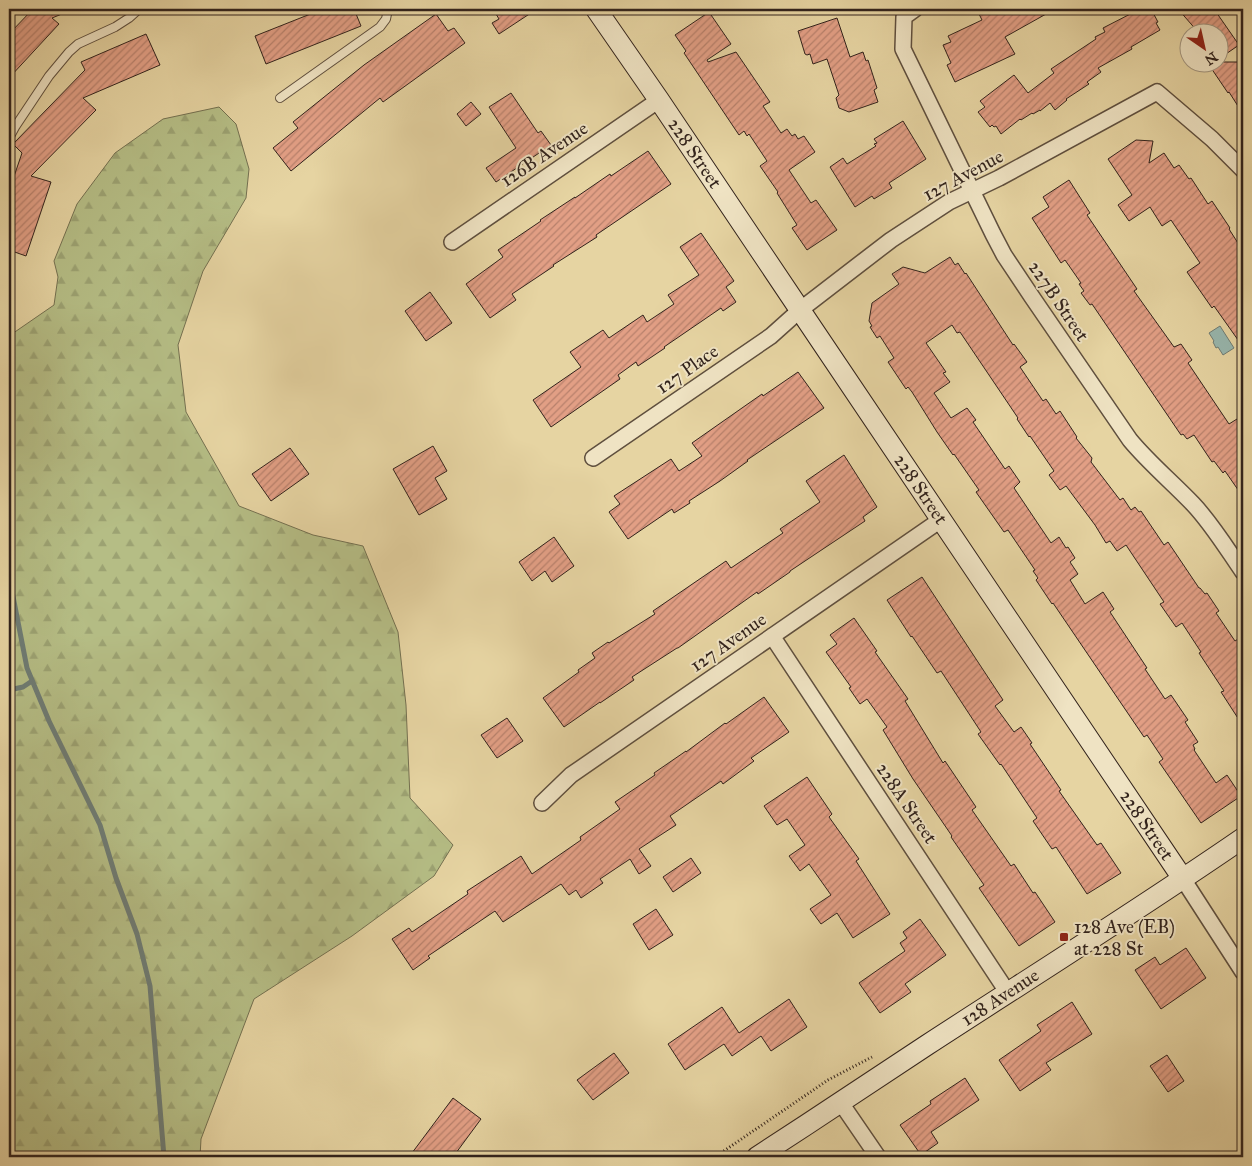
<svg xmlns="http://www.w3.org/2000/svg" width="1252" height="1166" viewBox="0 0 1252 1166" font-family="'IM FELL Great Primer',serif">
<defs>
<pattern id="forest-firs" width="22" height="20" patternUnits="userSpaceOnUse" patternTransform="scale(1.25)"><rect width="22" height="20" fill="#b5bd85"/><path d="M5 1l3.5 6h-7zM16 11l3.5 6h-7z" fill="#9ca272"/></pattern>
<pattern id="building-hatch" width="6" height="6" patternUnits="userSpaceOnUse" patternTransform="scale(1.25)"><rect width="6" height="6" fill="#e29f85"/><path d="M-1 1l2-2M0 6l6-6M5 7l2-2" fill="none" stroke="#b8816c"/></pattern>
</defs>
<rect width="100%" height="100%" fill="#e6d4a2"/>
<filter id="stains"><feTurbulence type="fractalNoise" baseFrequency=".004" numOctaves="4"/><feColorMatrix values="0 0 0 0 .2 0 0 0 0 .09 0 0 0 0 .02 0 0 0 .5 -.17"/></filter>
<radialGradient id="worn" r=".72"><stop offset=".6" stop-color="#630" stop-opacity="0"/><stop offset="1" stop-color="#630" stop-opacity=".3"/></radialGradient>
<path fill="url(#forest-firs)" stroke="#747050" d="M219,107l17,17 13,45 -3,29 -43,73 -25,74 8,67 53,94 74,29 50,11 35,86 8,73 4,93 43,47 -19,31 -82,60 -98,63 -53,140 -1,18h-191v-821l45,-31 4,-28 -4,-16 23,-57 38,-51 48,-34z"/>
<path fill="#98b7ae" stroke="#6f7c74" d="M1220,326l14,22 -11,7 -5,-8 -2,1 -3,-6 1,-1 -5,-8z"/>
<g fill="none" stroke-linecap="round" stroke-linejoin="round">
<path stroke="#6f7c74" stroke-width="5" d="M9,576l18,92 22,53 51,104 16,53 21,56 13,52 14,171
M9,690l14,-3 9,-6"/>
</g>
<path fill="url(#building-hatch)" stroke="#32231c" d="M33,9h41l-22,9 7,6 -50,54v-44z
M323,9h31l7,17 -95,38 -11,-28z
M493,9h44l-38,25 -7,-11 7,-4z
M989,9h66l-50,28 10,17 -60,28 -8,-17 4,-2 -8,-18 8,-3 -3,-6 34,-16 -3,-6z
M1140,9h11l7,13 -2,1 4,7 -29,17 1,2 -34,19 3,4 -14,10 2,2 -23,15 1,1 -12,10 -5,-7 -10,8v-1l-7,4 -1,-1 -11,7 -1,-1 -19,15 -5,-8 -2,1 -2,-2 -2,2 -12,-15 7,-5 -5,-6 34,-26 14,18 26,-20 -3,-4 45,-30 -1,-2 10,-5 -2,-4z
M1178,9h36l25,36 -19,13v-26h-22z
M709,12l22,32 -24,16 1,2 28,-10 34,50 -7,4 18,27 6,-4 5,7 3,-2 3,5 6,-3 11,16 -26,18 22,33 5,-3 21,30 -30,20 -15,-22 5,-3 -20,-32 1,-1 -18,-26 7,-5 -18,-27 -2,2 -3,-5 -5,4 -55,-82 2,-2 -11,-16z
M436,14l12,17 6,-3 11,15 -82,59 -3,-4 -89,73 -18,-23 25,-20 -5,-6 71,-57z
M837,18l13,39 13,-5 3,9 2,-1 9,28 -3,2 4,12 -29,10 -10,-4 -3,-10 3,-3 -12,-36 -14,5 -3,-10 -3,1 -2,-1 -7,-23z
M146,34l14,31 -77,33 13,12 -65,66 20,6 -25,74 -17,-6v-59l13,-38 -9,-9 72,-74 -4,-8z
M1207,62h36v52l-14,-22 -1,1z
M511,93l27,40 3,-2 10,14 -55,37 -10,-14 30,-20 -27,-41z
M471,102l10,12 -15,12 -9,-12z
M903,121l23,38 -37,24 3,5 -18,11 -2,-3 -17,11 -25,-40 13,-9 4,6 29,-18 -2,-2 3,-1 -3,-4z
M1136,140l17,1 -4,22 15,-10 10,15 5,-3 10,14 2,-1 17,26 4,-3 18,27 -1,1 14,22v96l-29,-41 -2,2 -25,-36 13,-9 -29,-43 -9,6 -12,-19 -21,14 -11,-16 14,-10 -24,-36z
M648,151l23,33 -75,51 1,2 -44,28 1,1 -42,28 4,6 -26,18 -24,-34 37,-27 -5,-7 43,-29 -1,-1 35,-23v1l35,-24 1,2z
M1069,180l21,33 -3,2 50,74 -3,2 40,56 7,-3 11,16 -4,3 41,61 8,-5 6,8v70l-18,-26 -2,2 -9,-12 -2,1 -18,-27 -7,4 -4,-5 -2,1 -89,-131 -2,1 -9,-12 3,-2 -5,-7 2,-1 -16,-23 -4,3 -29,-45 17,-11 -6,-10z
M701,233l33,48 -8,6 10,15 -13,9 -2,-3 -57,39 1,1 -27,18 -2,-4 -18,13 2,4 -69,48 -18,-27 48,-33 -11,-15 33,-22 6,8 34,-23 4,7 27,-18 -6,-9 31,-20 -19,-28z
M950,257l5,8 3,-2 7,11 1,-1 47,72 1,-1 13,18 -7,5 23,34 3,-2 10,15 4,-3 17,26 -1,1 16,20 -1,4 29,38 3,-2 8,12 4,-3 4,5 2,-1 23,34 4,-3 31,46h1l5,6 2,-1 12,18 -3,2 19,28 3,-2 5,8v79l-22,-34 3,-1 -25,-38 2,-1 -19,-29 -6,4 -16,-23 4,-2 -38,-57 -9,6 -7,-10 -4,2 -11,-18 -29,-39 -6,4 -11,-15 5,-4 -24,-35 -1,1 -12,-18 1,-1 -58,-86 -3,1 -5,-8 -26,18 20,29 -3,1 7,9 -16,11 17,25 16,-10 9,12 -3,2 32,47 4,-3 11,16 -6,6 37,55 8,-6 7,11 2,-1 7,11 -5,4 8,12 -8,6 15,24 18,-12 11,17 -4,3 37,56 -2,1 20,30 6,-4 17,25 -3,2 13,20 -5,3 2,4 -1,1 22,33 11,-8 14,21 -40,27 -42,-61 4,-3 -16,-24 -3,2 -91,-134 -1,1 -16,-24 2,-2 -5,-7 2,-1 -23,-34 -4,-6 -4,2 -28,-40 3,-2 -25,-36 -1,1 -16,-23 -25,-40 -4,-5 -2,2 -18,-27 6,-4 -14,-22 -3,2 -7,-11 2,-1 -3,-5 3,-18 27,-19 -7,-10 11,-7 22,6z
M430,292l22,31 -26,18 -21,-30z
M798,372l26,36 -77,52 1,1 -28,20 -31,20 1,2 -16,10 -2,-4 -44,30 -19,-27 11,-8 -6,-8 57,-37 8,12 23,-15 -10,-13 70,-49 1,2z
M433,446l14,25 -12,7 12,21 -28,16 -26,-46z
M290,448l19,26 -38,27 -19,-27z
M844,455l33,52 -14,10 2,4 -75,50v1l-32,22 -1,-2 -79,56h-1l-45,29 2,3 -34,23v-1l-36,25 -21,-29 36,-26 -1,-2 17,-12 -3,-5 16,-11 1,1 46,-29 -2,-3 73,-50 5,7 52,-35 -3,-4 40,-27 -14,-21z
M554,537l20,29 -22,16 -7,-11 -13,10 -13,-19z
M922,577l81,123 -8,6 19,26 7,-5 11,16 -2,1 31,46 -2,1 38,54 4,-2 20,30 -34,21 -31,-47 -4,2 -19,-28 4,-3 -36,-54 -1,1 -22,-31 3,-2 -40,-61 -4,2 -25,-37 -1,1 -24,-37z
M854,618l23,33 -2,1 33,47 -3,2 38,62 2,-2 31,46 -4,3 39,56 3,-2 19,29 2,-1 20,30 -36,24 -40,-58 5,-3 -33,-48 1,-1 -39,-57 -30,-49 4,-3 -20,-28 -7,5 -11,-16 2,-1 -25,-35 11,-8 -7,-9z
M764,697l25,35 -38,26 3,3 -31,23 -2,-3 -51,35 6,9 -37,24 12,17 -12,8 -9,-15 -30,20 3,4 -22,15 -5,-8 -7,5 -8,-11 -58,38 -8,-11 -67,45 2,2 -17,12 -21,-31 17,-11 3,4 56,-38 -1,-3 54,-35 11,18 49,-34 -1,-3 40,-28 -5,-7 40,-27 -1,-2 32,-22v1l39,-29 1,1z
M507,718l16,23 -26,17 -16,-23z
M807,777l25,37 -3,3 30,42 -3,2 34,53 -37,24 -16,-25 -16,11 -11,-15 21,-14 -22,-31 -9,7 -11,-15 16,-11 -18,-26 -10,6 -13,-19z
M691,858l10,15 -28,19 -10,-15z
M656,909l17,26 -24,15 -16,-26z
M920,919l26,36 -41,29 6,8 -31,21 -21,-30 46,-32 -5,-8 7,-5 -4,-6z
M1186,948l20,30 -45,31 -26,-39 20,-13 5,8z
M789,999l18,28 -36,24 -10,-15 -29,20 -8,-12 -39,26 -17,-26 54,-37 17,26z
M1072,1002l20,32 -46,29 5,7 -31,21 -21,-31 42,-29 -4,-6z
M614,1053l15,20 -36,27 -16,-20z
M1167,1055l17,26 -16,11 -18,-26z
M965,1078l14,22 -48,32 7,11 -17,12 -21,-30 31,-21 -1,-3z
M453,1098l28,21 -28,38h-44z"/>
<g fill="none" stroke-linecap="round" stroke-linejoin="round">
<defs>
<path id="lane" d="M280,98l100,-71 6,-8 2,-10
M9,138l6,-11 34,-51 20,-24 9,-8 37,-17 14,-9 10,-9"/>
<path id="street" d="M915,9l-11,8 -1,32 90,185 11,21 28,42 98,143c19,23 42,42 63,64 19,20 34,45 50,68
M452,242l207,-142
M593,458l178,-122 29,-26 61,-47 30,-23 58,-38 50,-24 158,-86 55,47 31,31
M772,636l236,357
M542,803l29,-28 371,-256
M1183,879l60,93
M841,1103l37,54"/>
<path id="secondary" d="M596,9l63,91 141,210 383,569
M757,1157c57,-37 114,-75 170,-112 106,-69 213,-136 316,-207"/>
</defs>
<use href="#lane" stroke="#5f4f3e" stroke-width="10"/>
<use href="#street" stroke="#5f4f3e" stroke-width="18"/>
<use href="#secondary" stroke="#32231c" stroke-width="22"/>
<path stroke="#32231c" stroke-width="3" stroke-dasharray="1 2.5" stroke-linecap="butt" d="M715,1157l113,-77 44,-23"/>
<use href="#lane" stroke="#efe3c3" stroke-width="8"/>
<use href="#street" stroke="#efe3c3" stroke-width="15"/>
<use href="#secondary" stroke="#efe3c3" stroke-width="20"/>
</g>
<rect fill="#8f2418" stroke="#efe3c3" stroke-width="2" x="1059" y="932" width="10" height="10" rx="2.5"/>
<g text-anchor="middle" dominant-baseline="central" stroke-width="4" stroke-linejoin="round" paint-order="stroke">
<g font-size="19" fill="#32231c" stroke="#efe3c3">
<text transform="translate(695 153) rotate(56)">228 Street</text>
<text transform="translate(544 154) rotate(-34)">126B Avenue</text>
<text transform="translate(963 175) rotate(-28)">127 Avenue</text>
<text transform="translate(1059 301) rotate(56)">227B Street</text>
<text transform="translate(687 369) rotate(-35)">127 Place</text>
<text transform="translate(921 489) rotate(56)">228 Street</text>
<text transform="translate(728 642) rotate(-35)">127 Avenue</text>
<text transform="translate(907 803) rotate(56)">228A Street</text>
<text transform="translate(1147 825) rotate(56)">228 Street</text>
<text transform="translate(1000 997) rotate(-33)">128 Avenue</text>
</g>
<g font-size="19" fill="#32231c" stroke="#efe3c3" text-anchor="start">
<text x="1074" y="926">128 Ave (EB)<tspan x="1074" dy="22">at 228 St</tspan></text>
</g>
</g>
<rect width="1252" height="1166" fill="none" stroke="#e6d4a2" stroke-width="30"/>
<rect x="10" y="10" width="1232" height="1146" fill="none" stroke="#32231c" stroke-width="2.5"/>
<rect x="15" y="15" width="1222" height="1136" fill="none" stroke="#32231c"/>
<g transform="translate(1204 48) rotate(146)"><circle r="24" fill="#efe3c3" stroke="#a39680"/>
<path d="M0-4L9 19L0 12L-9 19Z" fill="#8f2418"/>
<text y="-8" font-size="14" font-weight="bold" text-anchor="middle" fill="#32231c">N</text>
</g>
<rect width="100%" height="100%" filter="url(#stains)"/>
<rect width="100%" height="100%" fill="url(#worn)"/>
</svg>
